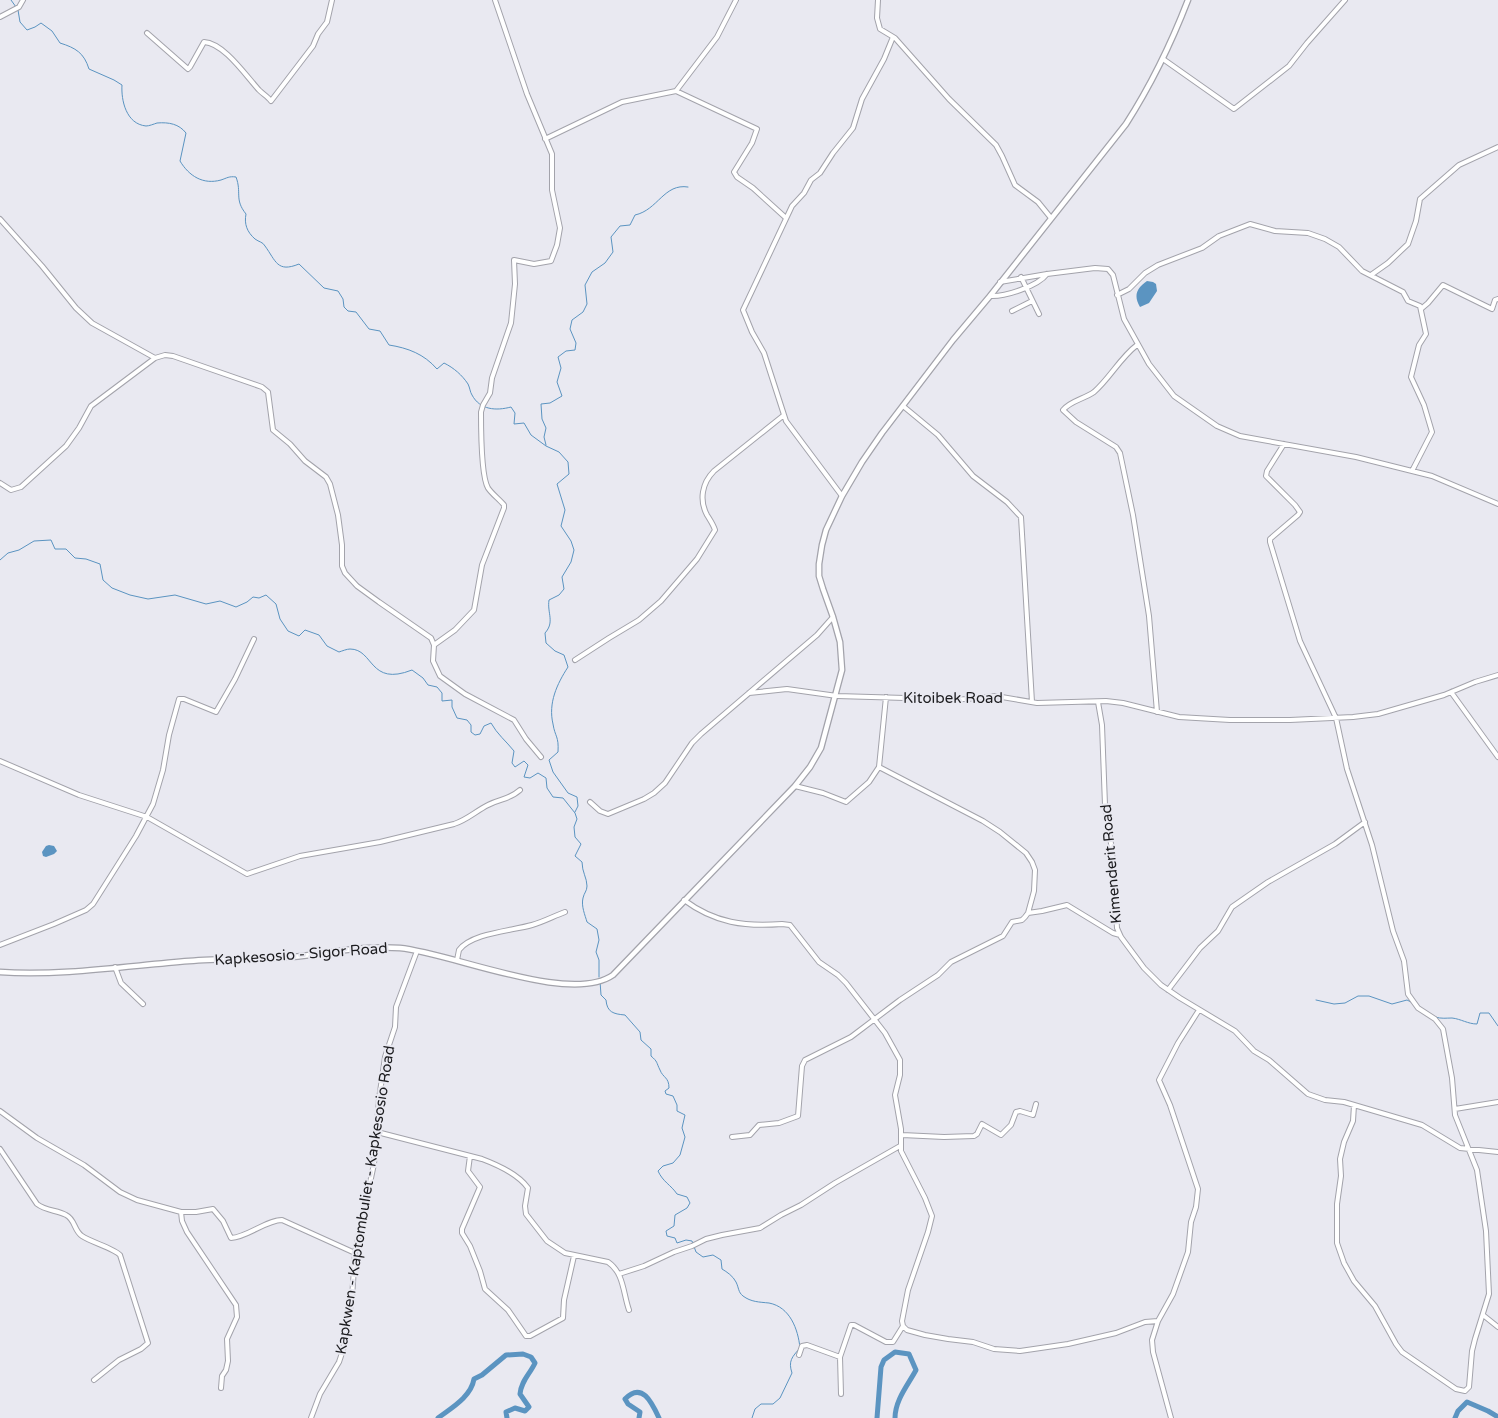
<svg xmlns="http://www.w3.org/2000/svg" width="1498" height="1418" viewBox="0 0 1498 1418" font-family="'Varela Round',sans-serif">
<rect width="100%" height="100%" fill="#e9e9f1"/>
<path fill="#5b94c1" d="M1147,281l6,1 3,2 1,7 -8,12 -9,4c-7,-12 -3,-19 7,-26z
M49,845l5,1 3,5 -3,3 -8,3 -3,-1 -1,-4 4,-6z"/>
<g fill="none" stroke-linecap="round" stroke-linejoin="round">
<path stroke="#5b94c1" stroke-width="1" d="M11,0l5,7
M18,10l2,12 7,8 8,-3 6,-4 11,8 8,12c16,5 24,10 29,26l25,11 8,5c-1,15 4,39 24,41 3,0 8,-2 11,-3 12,-1 22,1 29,10l-6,28c9,15 23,24 41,19 6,-2 8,-4 15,-3 6,16 -2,22 10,37 -2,10 1,18 9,25 4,3 8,3 10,7 11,15 12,27 34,18l25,24 14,3 5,8 1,8 4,4 8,1 13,17 11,2 9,14c19,3 35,9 48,24l7,-6c10,5 18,12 24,21 2,4 2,8 4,11 8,15 24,16 39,12l4,6 -1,11 10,-1 7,12 15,11 13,6 9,10 1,12 -12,10 8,26 -4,16 10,15 3,9 -3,12 -9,15 2,12 -5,6 -10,5c-2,13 6,22 -4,33l1,10 9,8 9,4 4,12c-11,17 -20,36 -15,57 2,13 6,12 5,28l-9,8 4,12 15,21 9,4 1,9 -3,6
M546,445l-2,-8 2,-9 -4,-9 -1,-15 9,-1 12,-7 -5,-14 4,-14 -3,-11 8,-6 9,-1 1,-7 -6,-14 2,-9 11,-8 4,-8 -2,-19 7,-13 13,-9 8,-11 -2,-15 9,-11 10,-1 5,-10c23,-5 29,-32 53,-28
M0,560l8,-7 11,-3 15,-9 17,-1 4,9h11l9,9 11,1 14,5 3,16 9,8 18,7 18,4 27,-4 31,9 14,-3 16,6 11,-5 6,-5 6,1 7,-3 10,9 4,15 8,12 11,5 6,-6 14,5 8,11 12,6c3,-1 8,-3 11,-3 24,0 19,38 62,21l11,8 5,7 9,2 5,6v8l10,-1v7l5,11 10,2 4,5v7l4,3 5,-1 4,-8 7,-3c6,11 15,18 23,28l-2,12 3,4 9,-6 4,4 -4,12 6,1 8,-5 8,5 1,10 6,9 10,1 12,15 2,6 -3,8 1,10 6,7 -6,12 7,6c0,10 5,16 5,24 0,5 -3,7 -4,12 -2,8 2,17 4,24l10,7 2,11 -3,12 3,8v17
M600,981l1,14 5,5c1,12 7,14 19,15l15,17 1,8 10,9v7c7,6 5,6 9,14 3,8 9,7 9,18l-4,3 1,3 7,2 4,9v6l8,4 -3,13 3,9 -5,18 -7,8 -10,3 -5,5c5,11 13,14 19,23l10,3 3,6 -3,5 -12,7 -1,11 -8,5 1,5 8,2 2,5 9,-3 6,1 4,11 7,5 10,-2 8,5 1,9c5,3 11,7 14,13 3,6 2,10 7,14 8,6 16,6 26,7 21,4 29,26 31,45 -8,9 -12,13 -8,25l-12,25 -7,6h-12l-6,5 -3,9
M1316,1000l18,4 11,-1 13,-7h11l23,8 15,-4 4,2
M1435,1017c7,2 11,1 17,1 9,1 16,6 25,6l3,-11h9l9,13"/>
<path stroke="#5b94c1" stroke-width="5" d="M438,1418c13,-10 33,-21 36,-39l8,-4 24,-20 17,-1 8,3 4,6c-5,11 -14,18 -15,31l9,13 -4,4 -10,-3 -9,4 1,6
M639,1418l1,-6 -12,-8 -3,-5c17,-18 27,4 34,19
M877,1418l4,-51 3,-7 11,-8 14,2 7,16c-8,15 -21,30 -21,48
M1455,1418l3,-7 9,-9 21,9 10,6"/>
<defs>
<path id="minor" d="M878,0l-1,18 3,11 15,9 54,61 47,46 6,11 13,29 23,17 13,16
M0,17l19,-10 4,-7
M147,33l41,36 2,-2 14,-25c20,1 42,34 55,48 4,4 9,7 12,11l42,-55 5,-12 9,-12 5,-22
M1163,59l71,50 55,-43 18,-23 38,-43
M676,91l81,38 -5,14 -18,29 3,5 16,11 33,30
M545,139l77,-37 54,-11 41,-54 19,-37
M0,219l42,47 34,42 16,15 63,35
M1371,275l17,-12 20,-19 8,-23 4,-22 39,-34 39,-18
M1021,277l18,37
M1000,282l47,-8 48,-6 13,1 5,6 11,44 25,45 25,32 43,30 23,10 116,21 76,19 66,28
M1117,295l12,-6 16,-16 13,-8 44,-17 17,-12 31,-12 25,7 33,2 17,6 14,8 23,24 41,21 5,9 12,5 6,28 -7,11 -8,32 13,28 8,27 -20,39
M990,296c15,1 48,-10 57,-22
M1421,309l7,-6 15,-18 49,24 3,-9 3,-1
M1012,311l20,-10
M1137,345c-17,13 -27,33 -43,47 -10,7 -24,9 -31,18l13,12 40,25 4,6 13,62 16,101 8,96
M903,406l35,29 35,41 34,26 14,15 11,185
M1284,444l-17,27 -1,5 29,29 5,7 -2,3 -28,24v3l30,99 36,77 11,51 25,76 21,86 11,30 4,33 10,14 17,11 8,10 9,49 3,37 22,55 9,61 3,63 -14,45 -3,12 -3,36 -4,4 -9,-2 -54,-37 -6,-8 -21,-38 -21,-25 -10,-18 -7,-20v-39l4,-28 -1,-17 4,-17 9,-21 1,-16
M0,483l11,7 10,-3 45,-41 13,-18 12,-22 64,-48 10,-3 8,1 89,31 6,5 5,38 17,14 15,17 21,16 4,7 8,31 4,30v21l3,7 12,13 22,16 52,36 3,7 -1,16 7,15 25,18 49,26 12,19 15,18
M842,496l-56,-75 -22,-68 -12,-21 -9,-22 49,-104 12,-13 7,-13 9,-7 13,-20 20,-25 9,-29 22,-40 9,-22
M434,645l21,-15 19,-20 8,-45 22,-57v-3c-5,-6 -12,-11 -16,-17 -7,-12 -7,-60 -7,-76l2,-7 7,-12 2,-15 19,-55 4,-39 -1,-24 20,4 17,-3 6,-16 3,-17 -8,-38v-36l-25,-60 -32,-94
M575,660l34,-22 30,-18 22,-19 36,-42 18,-29c-2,-6 -5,-10 -8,-15 -8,-15 -5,-32 7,-44l70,-56
M1451,692l47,65
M749,693l38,-4 50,7 68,2 20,2 41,-1 30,-3 41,7 69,-2 17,2 56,14 51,3h60l63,-3 25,-3 66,-19 31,-13 23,-7
M1098,702l4,23 3,80 7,45 5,78 4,9 23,31 17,17 19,13 55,33 19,20 15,9 39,34 17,6 19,2 78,23 38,23 38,4
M0,761l79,34 68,22 100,57 53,-18 80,-14 74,-18c13,-4 22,-13 34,-19 13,-7 21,-5 32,-15
M795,786l28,7 23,9 23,-20 10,-15 7,-70
M590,802l10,9 8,3 36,-15 10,-6 11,-10 27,-40 9,-9 116,-99 16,-18
M684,900c31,23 61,27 98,24l8,1 29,37 19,13 8,8 39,50 15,27v15l-5,20 6,34v22l24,47 7,18 -4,16 -20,58 -6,31 1,5 -10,16h-7l-32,-17h-3l-11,32 1,37
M1028,913l14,-2 25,-6 46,28 7,2
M0,945l54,-21 32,-14 7,-6 43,-68 17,-32 10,-34 6,-35 10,-36h5l32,13 19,-33 19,-40
M457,960l2,-10c13,-17 52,-19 73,-25 11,-3 22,-9 33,-13
M115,967l6,16 22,21
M1168,990l32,-42 18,-17 14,-24 36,-25 67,-38 30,-22
M1455,1109l43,-7
M0,1111l37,27 47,27 36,27 17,8 44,12h15l17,-3 10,12 8,17c17,-1 35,-18 51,-18l73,33
M377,1132l105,27c16,6 36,15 46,29l-3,18 1,8 21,27 18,12 43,9c16,11 15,31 21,48
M902,1135l42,2 30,-1 3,-2 5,-10 19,11 10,-10 5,-13 4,-1 13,4 3,-11
M732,1137l18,-2 9,-10 20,-2 19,-7 4,-50 3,-6 46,-23 49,-37 38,-25 13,-13 52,-26 9,-14 10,-2 3,-3 3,-4 6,-22 1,-21 -3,-8 -6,-9 -26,-21 -17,-11 -104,-54
M0,1149l37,55c9,7 20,6 29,11 9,4 8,16 16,21 9,6 33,13 38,19l28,88 -7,6 -22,11 -25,20
M470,1156l-2,15 12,16 -18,42v4l8,13 10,25 5,18 23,21 18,26h4l33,-18 1,-18 10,-44
M181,1212l1,9 5,11 49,73 1,12 -10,22 1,22 -2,9 -4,6 -1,12
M619,1274l25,-8 30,-14 18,-6 14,-7 16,-4 38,-7 21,-13 20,-10 34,-22 65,-37
M1483,1315l15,12
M903,1326l4,4 18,5 23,4 25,3 21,7 26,2 48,-7 48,-11 29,-11 13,-1
M799,1355l3,-9 5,-1 33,12
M311,1418l9,-24 19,-32 4,-12 9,-52 3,-45 19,-89 5,-65 6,-42 10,-30 1,-20 21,-56
M1171,1418l-18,-66 -1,-12 6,-19 15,-27 15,-42 3,-30 5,-15 2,-18 -28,-84 -11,-25 19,-37 21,-33"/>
<path id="major" d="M0,972c62,4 126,-6 189,-11 34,-3 68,-1 102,-4 36,-3 72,-12 109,-9 52,5 170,57 213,27l182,-189 15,-19 11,-19 21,-78 -2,-28 -7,-25 -10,-28 -4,-13v-12l3,-19 4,-15 16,-34 20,-34 20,-29 71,-93 37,-44 136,-172c25,-39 45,-80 62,-124"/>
</defs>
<use href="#minor" stroke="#a3a3ab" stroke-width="6"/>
<use href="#major" stroke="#a3a3ab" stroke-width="7"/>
<use href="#minor" stroke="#fff" stroke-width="4"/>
<use href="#major" stroke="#fff" stroke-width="4.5"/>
</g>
<g text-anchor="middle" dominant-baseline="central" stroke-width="4" stroke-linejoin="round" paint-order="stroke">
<g font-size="15" fill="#1c1c1f" stroke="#e9e9f1">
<text x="953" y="698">Kitoibek Road</text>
<text transform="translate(1111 864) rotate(-95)">Kimenderit Road</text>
<text transform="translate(301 954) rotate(-4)">Kapkesosio - Sigor Road</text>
<text transform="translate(365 1200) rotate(-81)">Kapkwen - Kaptombuliet - Kapkesosio Road</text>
</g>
</g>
</svg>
